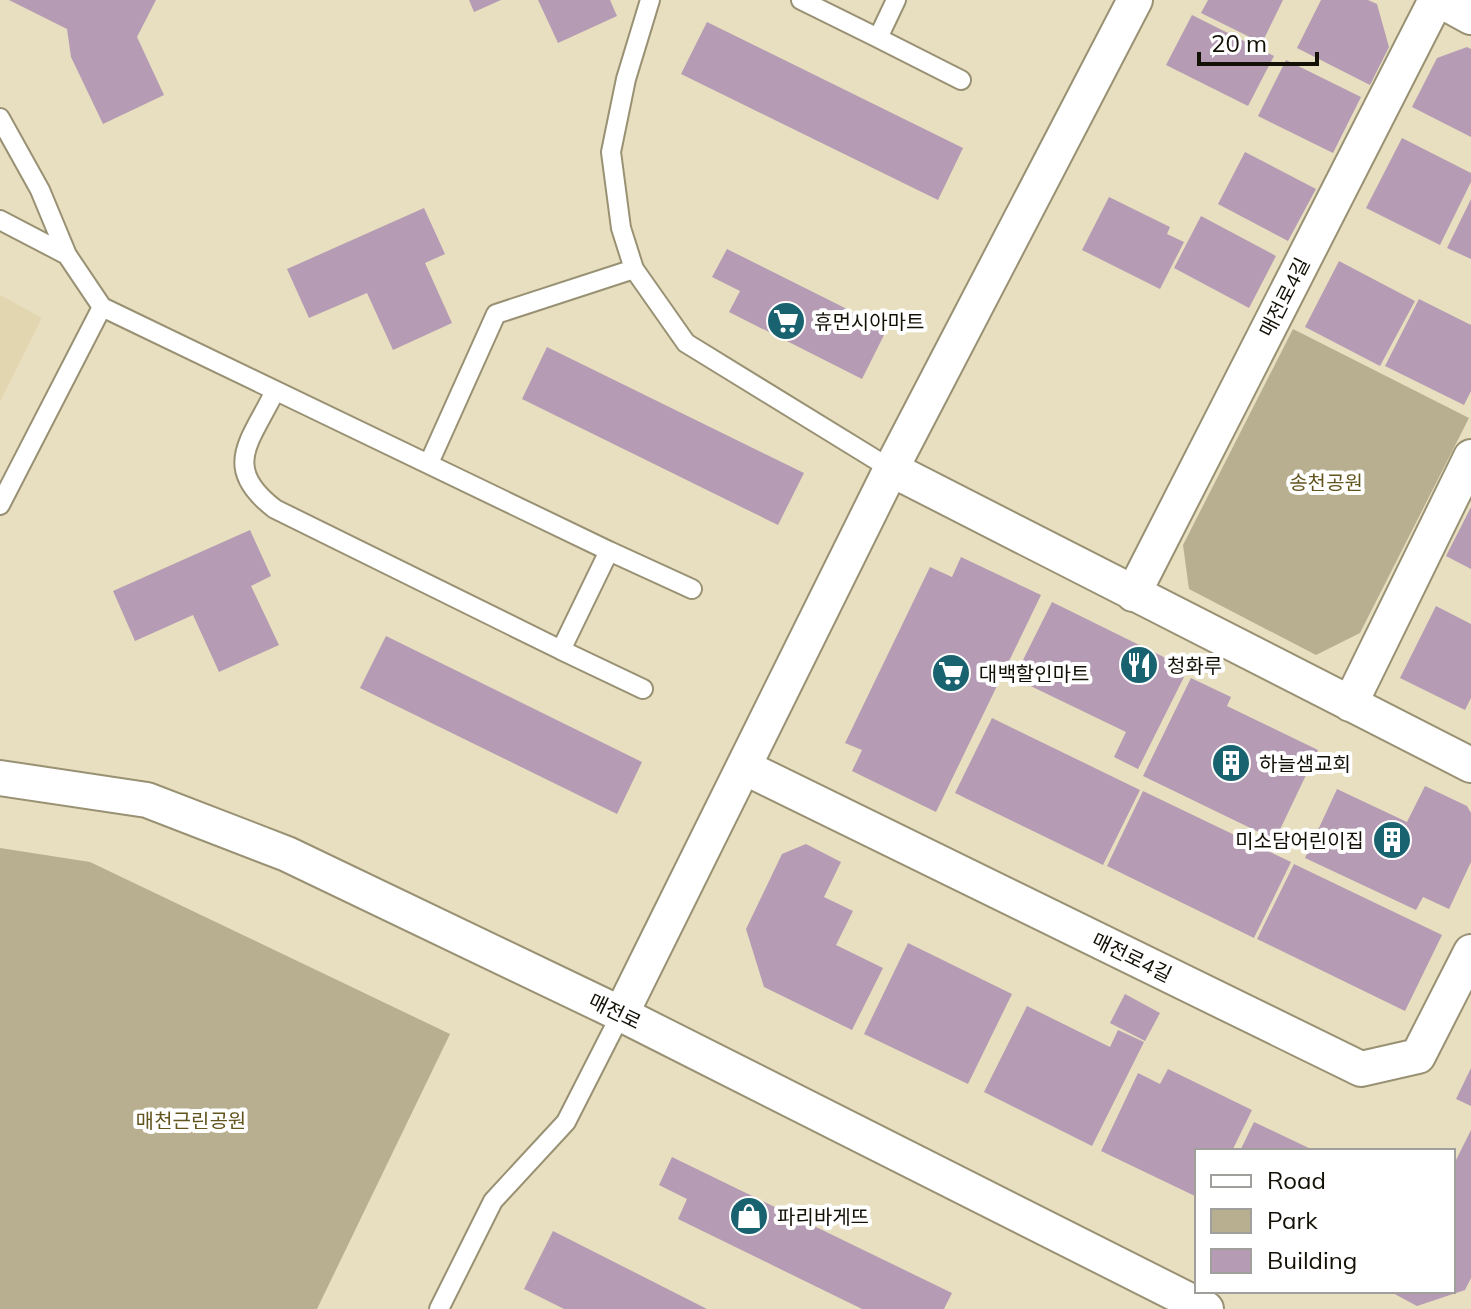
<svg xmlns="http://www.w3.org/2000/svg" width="1471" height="1309" viewBox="0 0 1471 1309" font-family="Mulish,'Noto Sans KR',sans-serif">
<rect width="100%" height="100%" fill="#e7dfbf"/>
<path fill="#e1d6af" d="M0,295l42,23 -42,84z"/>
<path fill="#b7af8f" d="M1293,329l176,89 -109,215 -44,22 -127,-66 -6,-44z
M0,848l90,14 360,172 -133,275h-317z"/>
<path fill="#b59cb4" d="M9,0h147l-19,37 27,58 -61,29 -32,-67 -4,-28z
M469,0h32l-27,12z
M538,0h72l7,16 -59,27z
M1208,0h75l-21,43 -61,-30z
M1321,0h47l9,4 12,43 -19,38 -73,-37z
M1192,15l82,41 -26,50 -82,-41z
M707,22l256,126 -25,52 -257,-126z
M1467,47l4,2v88l-59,-30 25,-49z
M1286,60l75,37 -28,56 -75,-37z
M1402,138l69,35v9l-31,63 -74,-37z
M1245,152l71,37 -28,52 -70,-37z
M1109,197l61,30 -3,7 17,8 -24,47 -78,-39z
M1471,199v60l-24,-11z
M424,208l21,46 -20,9 27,60 -59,27 -26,-57 -58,25 -22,-49z
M1201,216l75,40 -27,52 -75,-40z
M727,249l160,80 -25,50 -133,-67 11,-21 -28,-14z
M1339,261l76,40 -35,65 -75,-39z
M1419,299l52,26v66l-7,14 -79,-39z
M547,347l257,126 -26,52 -256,-126z
M1471,507v62l-25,-13z
M250,530l21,46 -20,10 28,59 -60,27 -26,-57 -58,26 -22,-50z
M961,557l80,38 -105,217 -84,-41 10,-21 -17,-7 85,-176 22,10z
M1052,602l136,67 -50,100 -24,-12 12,-25 -112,-54z
M1436,606l35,18v74l-6,12 -65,-32z
M386,636l256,126 -25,52 -257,-126z
M1191,678l40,19 -4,9 91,44 -43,90 -132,-64z
M992,718l148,72 -37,75 -148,-72z
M1425,786l42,20 4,7v49l-22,47 -26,-12 -7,13 -111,-52 32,-69 70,33z
M1143,791l148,71 -37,76 -147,-72z
M806,844l35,18 -17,35 29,14 -17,34 47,23 -31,62 -88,-43 -18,-58 36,-75z
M1294,864l148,71 -37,76 -148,-72z
M908,943l104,51 -44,90 -104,-50z
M1125,994l35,19 -15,28 -35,-18z
M1027,1006l83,41 8,-17 26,12 -52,104 -108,-54z
M1471,1068v38l-15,-7z
M1168,1069l84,41 -20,41h-35v46l-96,-46 37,-78 22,11z
M1254,1122l61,29h-75z
M1471,1130v148l-6,12 -48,16 -28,-15h64v-125z
M672,1157l280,136 -8,16h-82l-184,-90 9,-20 -28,-14z
M553,1231l154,78h-143l-40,-20z"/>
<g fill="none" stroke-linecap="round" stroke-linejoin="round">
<defs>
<path id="service" d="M650,0l-24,79 -15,73 10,76 13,41 52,74 205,126
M801,0l77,38 18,-38
M878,38l83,42
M0,118l40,72 27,65 35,52 -102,198
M0,220l67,35
M102,307l507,244 -48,99 -286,-141c-55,-42 -24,-68 0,-118
M429,463l67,-149 138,-45
M609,551l83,38
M561,650l82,39
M439,1309l54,-108 73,-79 55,-108"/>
<path id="minor" d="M1440,0l31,17
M891,469l580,296
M1133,594l303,-594
M1350,704l121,-247
M746,768l615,301 57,-13 53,-104
M0,778l147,22 140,54 334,160 585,295
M621,1014l270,-545 244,-469"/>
</defs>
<use href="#service" stroke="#999173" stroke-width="22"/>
<use href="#minor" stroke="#999173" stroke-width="38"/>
<use href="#service" stroke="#fff" stroke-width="18"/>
<use href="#minor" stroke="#fff" stroke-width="34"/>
</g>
<defs>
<symbol id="supermarket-disc" viewBox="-11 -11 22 22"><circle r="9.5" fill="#18636f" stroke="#fff"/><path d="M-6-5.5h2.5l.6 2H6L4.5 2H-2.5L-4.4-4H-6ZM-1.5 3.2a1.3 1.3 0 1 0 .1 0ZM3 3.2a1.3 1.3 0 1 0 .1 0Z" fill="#fff"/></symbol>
<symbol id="restaurant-disc" viewBox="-11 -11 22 22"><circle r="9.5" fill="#18636f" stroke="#fff"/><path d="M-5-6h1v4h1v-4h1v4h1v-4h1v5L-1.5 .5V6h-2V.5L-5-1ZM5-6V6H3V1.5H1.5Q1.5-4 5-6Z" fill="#fff"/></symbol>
<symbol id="building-disc" viewBox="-11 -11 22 22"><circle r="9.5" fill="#18636f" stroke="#fff"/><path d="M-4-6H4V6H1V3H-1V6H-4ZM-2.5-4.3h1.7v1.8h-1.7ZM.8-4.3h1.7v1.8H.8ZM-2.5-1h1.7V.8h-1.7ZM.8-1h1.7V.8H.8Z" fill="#fff"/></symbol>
<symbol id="shop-disc" viewBox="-11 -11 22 22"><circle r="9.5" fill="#18636f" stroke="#fff"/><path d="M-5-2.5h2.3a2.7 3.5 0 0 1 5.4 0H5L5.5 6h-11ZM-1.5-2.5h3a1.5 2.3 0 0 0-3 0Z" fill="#fff"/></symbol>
</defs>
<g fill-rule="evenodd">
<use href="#supermarket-disc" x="764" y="299" width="44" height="44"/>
<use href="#restaurant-disc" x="1117" y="643" width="44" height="44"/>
<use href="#supermarket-disc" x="929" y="651" width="44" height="44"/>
<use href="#building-disc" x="1209" y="741" width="44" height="44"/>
<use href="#building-disc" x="1370" y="818" width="44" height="44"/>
<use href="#shop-disc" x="727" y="1194" width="44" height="44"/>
</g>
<g text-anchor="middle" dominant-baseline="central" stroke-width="8" stroke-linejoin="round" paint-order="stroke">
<g font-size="20" fill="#131006" stroke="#fff">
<text transform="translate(1284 297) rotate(-63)">매전로4길</text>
<text transform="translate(1132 957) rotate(26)">매전로4길</text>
<text transform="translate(615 1011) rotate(26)">매전로</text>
</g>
<g font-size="20" fill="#131006" stroke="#fff" text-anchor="start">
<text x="814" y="321">휴먼시아마트</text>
<text x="1167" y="665">청화루</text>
<text x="979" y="673">대백할인마트</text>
<text x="1259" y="763">하늘샘교회</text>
<text x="1364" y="840" text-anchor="end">미소담어린이집</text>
<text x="777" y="1216">파리바게뜨</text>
</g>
<g font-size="20" fill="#62541d" stroke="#fff">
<text x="1326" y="482">송천공원</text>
<text x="191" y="1120">매천근린공원</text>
</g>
</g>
<rect x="1195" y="1149" width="260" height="144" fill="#ffffff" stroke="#a19f9b" stroke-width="2"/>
<rect x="1211" y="1175" width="40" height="12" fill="#ffffff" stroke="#a19f9b" stroke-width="2"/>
<text x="1267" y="1189" font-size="24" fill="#131006">Road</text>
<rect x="1211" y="1209" width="40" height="24" fill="#b7af8f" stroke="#a19f9b" stroke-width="2"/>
<text x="1267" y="1229" font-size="24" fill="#131006">Park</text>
<rect x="1211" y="1249" width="40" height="24" fill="#b59cb4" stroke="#a19f9b" stroke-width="2"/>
<text x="1267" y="1269" font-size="24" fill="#131006">Building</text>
<path d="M1199 52v12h118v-12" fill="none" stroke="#131006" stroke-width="4"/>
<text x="1211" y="52" font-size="24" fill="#131006" stroke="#ffffff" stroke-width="6" paint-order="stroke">20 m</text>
</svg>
